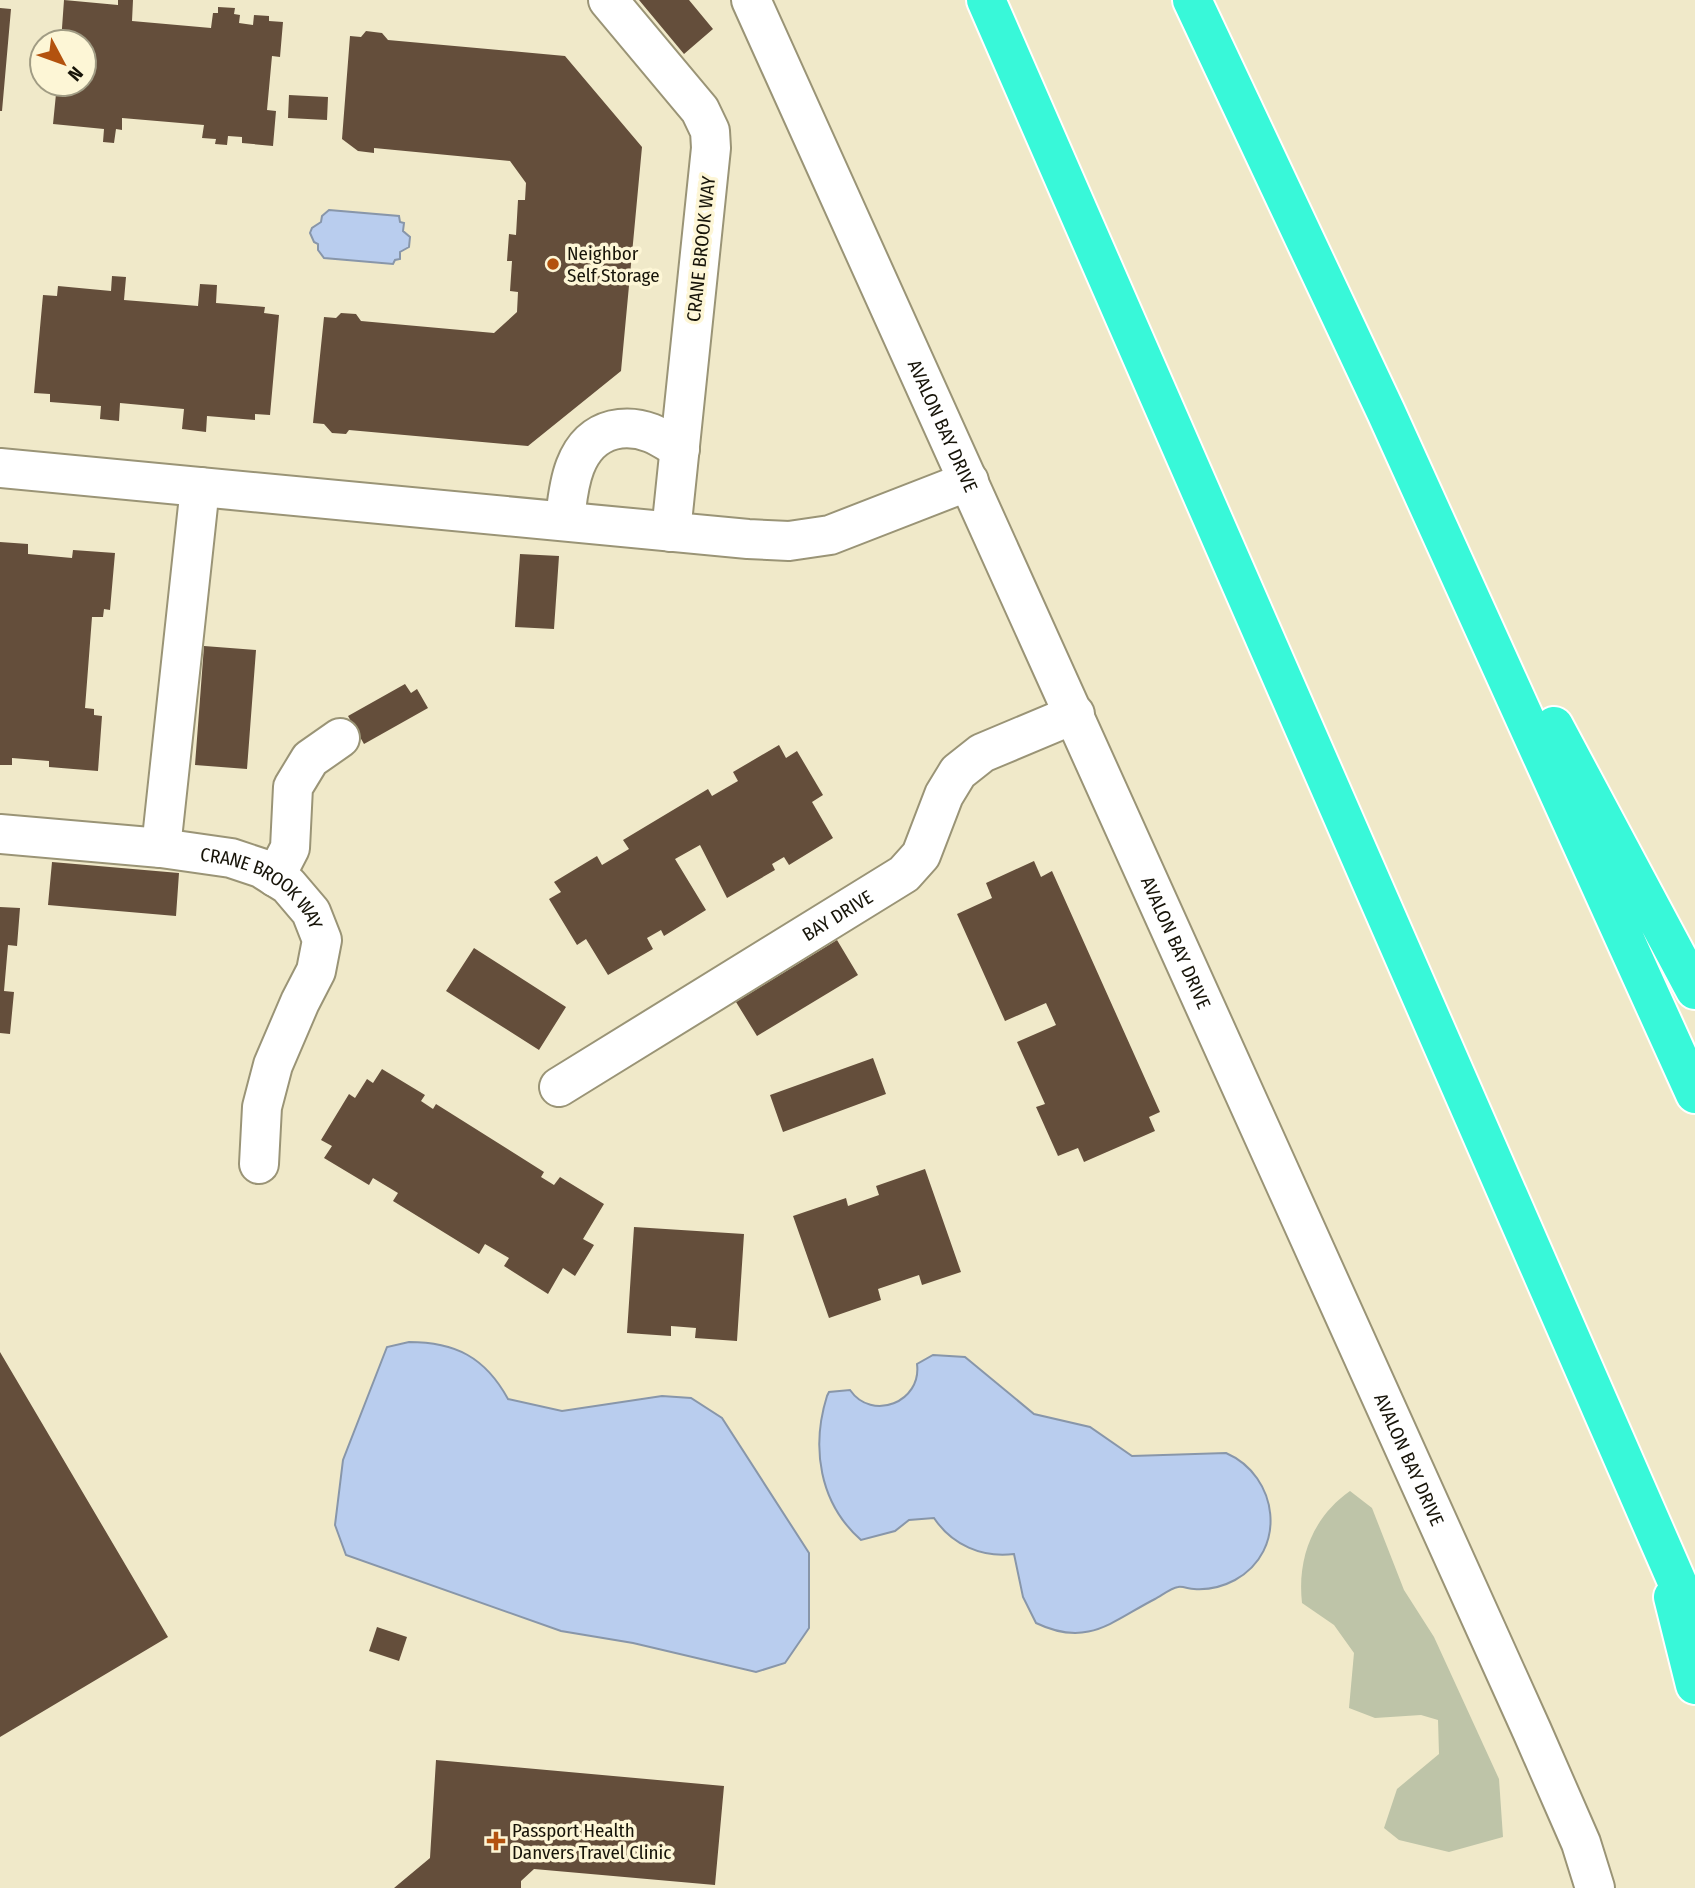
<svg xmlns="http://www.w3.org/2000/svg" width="1695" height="1888" viewBox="0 0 1695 1888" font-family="'Fira Sans Condensed',sans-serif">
<rect width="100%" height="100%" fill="#f0e9c9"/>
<path fill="#bec4a8" d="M1350,1491l22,17 32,82 30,47 65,142 4,58 -54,15 -50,-12 -15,-12 13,-39 42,-35 -1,-34 -17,-5 -46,3 -26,-10 5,-55 -20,-28 -32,-22c-5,-45 11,-86 48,-112z"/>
<path fill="#b9cdee" stroke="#8896a9" stroke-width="2" d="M329,210l70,6 1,6 4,1 -1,8 7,6 -1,10 -9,5v7l-5,1 -2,4 -69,-6 -6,-8v-6l-4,-2 -4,-9 2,-5 9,-6 1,-6z
M409,1342c46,0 76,15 99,57l54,12 100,-15 29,2 31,20 87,135v75l-24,35 -29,9 -123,-29 -72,-12 -215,-76 -11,-30 8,-65 44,-113z
M933,1355l32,2 69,57 56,13 42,29 94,-3c53,23 62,98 9,127 -13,7 -27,10 -41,9 -5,0 -11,-3 -16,-2 -7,1 -17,9 -23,12 -43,22 -67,49 -119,24l-13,-26 -9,-43c-32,4 -62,-9 -80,-36l-25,2 -14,11 -34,9c-42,-37 -50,-93 -34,-144l2,-4 21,-2c22,32 72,12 67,-26z"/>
<path fill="#644e3b" d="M64,0l54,5v-5h15l-1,21 79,7 2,-15h5v-6l17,1 -1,6 6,1 -1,8 14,2 1,-10 15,1v5l14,1 -3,35 -8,-1 -5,54 9,1 -3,35 -31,-3v-6l-14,-1 -1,9 -12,-1 1,-5 -14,-1 2,-13 -82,-7v12l-6,-1 -2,14 -11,-1 1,-13 -51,-5 4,-40h27v-42h-23z
M639,0h50l24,29 -29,25z
M0,8l11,1 -9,102h-2z
M366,31l16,2 6,7 177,16 77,91 -21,224 -93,75 -179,-16 -3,4 -14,-1 -8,-9 -11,-1 11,-106 12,1 5,-5 15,1 5,7 133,12 23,-21 1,-20 -8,-1 2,-30h-5l2,-27 7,1 2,-35h7l1,-17 -16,-22 -136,-13v5l-16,-2 -16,-12 8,-103 11,1z
M289,95l39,2 -1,23 -39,-2z
M112,276l14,1 -2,23 74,6 2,-22 17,1 -1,18 49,4 -1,6 15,2 -9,100 -15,-1v6l-48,-4 -1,16 -24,-3 2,-20 -64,-6 -1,18 -19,-2 1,-13 -51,-4v-8l-16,-1 9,-98 14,1 1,-10 53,5z
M0,542l28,2v10l44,4 1,-8 42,3 -5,57 -6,-1 -1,8h-11l-7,91 9,1v6l8,1 -4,55 -49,-4v-6l-37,-3v7h-12z
M520,554l39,2 -5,73 -39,-2z
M204,646l52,4 -9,119 -52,-4z
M405,684l6,9 6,-4 11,19 -64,36 -16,-28z
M779,745l7,13 11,-7 26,44 -11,7 21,36 -44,27 -5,-8 -12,7 3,6 -48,28 -27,-53 -25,14 31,51 -42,26 -3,-6 -14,8 6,11 -45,26 -22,-36 -9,6 -28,-46 12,-7 -7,-10 43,-26 5,9 27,-16 -6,-9 85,-51 4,7 26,-15 -5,-9z
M1034,861l7,16 11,-6 108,241 -11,5 6,14 -71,31 -6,-14 -20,8 -22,-49 9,-3 -28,-62 39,-17 -10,-22 -41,18 -48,-107 35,-16 -6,-15z
M52,862l127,11 -3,43 -128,-11z
M0,907l20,1 -3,38 -9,-1 -4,46 10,1 -4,42 -10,-1z
M837,940l21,35 -101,61 -21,-34z
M474,948l92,59 -27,43 -93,-59z
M873,1058l13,36 -103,38 -13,-37z
M382,1069l43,26 -4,6 12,8 3,-5 108,68 -3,5 13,8 6,-8 44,27 -21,35 11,6 -19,31 -12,-8 -15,26 -44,-28 5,-8 -24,-14 -6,10 -86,-53 5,-8 -25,-15 -4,7 -45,-27 8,-12 -11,-6 28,-46 6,4 12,-19 6,4z
M925,1169l36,103 -39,13 -3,-10 -41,14 3,11 -52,18 -36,-102 53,-18 2,8 31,-11 -3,-9z
M634,1227l110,7 -7,107 -42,-3 1,-10 -25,-2v10l-44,-3z
M0,1352l168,285 -168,100z
M377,1627l30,10 -8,24 -30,-10z
M436,1760l288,26 -9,99 -181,-16 -13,12v7h-127l36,-30z"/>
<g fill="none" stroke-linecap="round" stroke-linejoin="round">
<defs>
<g id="minor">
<path d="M608,0l92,110 10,21 1,17 -40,384"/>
<path id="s1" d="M751,0l781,1731 49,112 14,45"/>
<path d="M0,468l748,71 41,2 41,-6 139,-54"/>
<path d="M565,521c3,-34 8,-81 48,-91 13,-3 25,-2 38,3 10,4 20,11 29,16"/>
<path id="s2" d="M0,834l161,14 70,10 30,10 27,17 23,27 11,28 -6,31 -16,31 -27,63 -11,42 -3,57"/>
<path d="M161,848l39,-361"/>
<path d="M275,877l15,-29 3,-61 17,-28 30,-21"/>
<path id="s3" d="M559,1087l345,-213 17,-19 23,-60 14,-23 24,-19 93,-39"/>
</g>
<path id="highway" d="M986,0l709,1623
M1192,0l194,412 309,682
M1554,726l141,264
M1673,1597l22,88"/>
</defs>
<use href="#minor" stroke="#9a9476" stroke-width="42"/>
<use href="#highway" stroke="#fff" stroke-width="42"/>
<use href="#minor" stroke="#fff" stroke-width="38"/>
<use href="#highway" stroke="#38f8d9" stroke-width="38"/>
</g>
<g fill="#b3520e" stroke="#fdf6d6" stroke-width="2.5">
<circle cx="553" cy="264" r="7"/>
<path d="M492.5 1830.5h7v7h7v7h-7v7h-7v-7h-7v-7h7z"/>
</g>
<g text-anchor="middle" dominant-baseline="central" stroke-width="7" stroke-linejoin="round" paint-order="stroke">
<g font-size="19" fill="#171409" stroke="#fdf6d6">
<text transform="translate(701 249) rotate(-84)">CRANE BROOK WAY</text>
<text stroke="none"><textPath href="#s1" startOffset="467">AVALON BAY DRIVE</textPath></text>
<text stroke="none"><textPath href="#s2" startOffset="275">CRANE BROOK WAY</textPath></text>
<text stroke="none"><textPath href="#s3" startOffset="327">BAY DRIVE</textPath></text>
<text stroke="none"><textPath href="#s1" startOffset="1034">AVALON BAY DRIVE</textPath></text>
<text stroke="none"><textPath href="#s1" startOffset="1601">AVALON BAY DRIVE</textPath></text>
</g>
<g font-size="19" fill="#171409" stroke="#fdf6d6" text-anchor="start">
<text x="567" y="253">Neighbor<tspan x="567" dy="22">Self Storage</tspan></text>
<text x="512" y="1830">Passport Health<tspan x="512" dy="22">Danvers Travel Clinic</tspan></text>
</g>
</g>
<g transform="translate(63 63) rotate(131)"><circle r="33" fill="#fdf6d6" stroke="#a19c84" stroke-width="2"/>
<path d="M0-5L12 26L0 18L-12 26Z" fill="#b3520e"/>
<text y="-10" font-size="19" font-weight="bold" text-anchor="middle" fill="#171409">N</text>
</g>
</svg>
